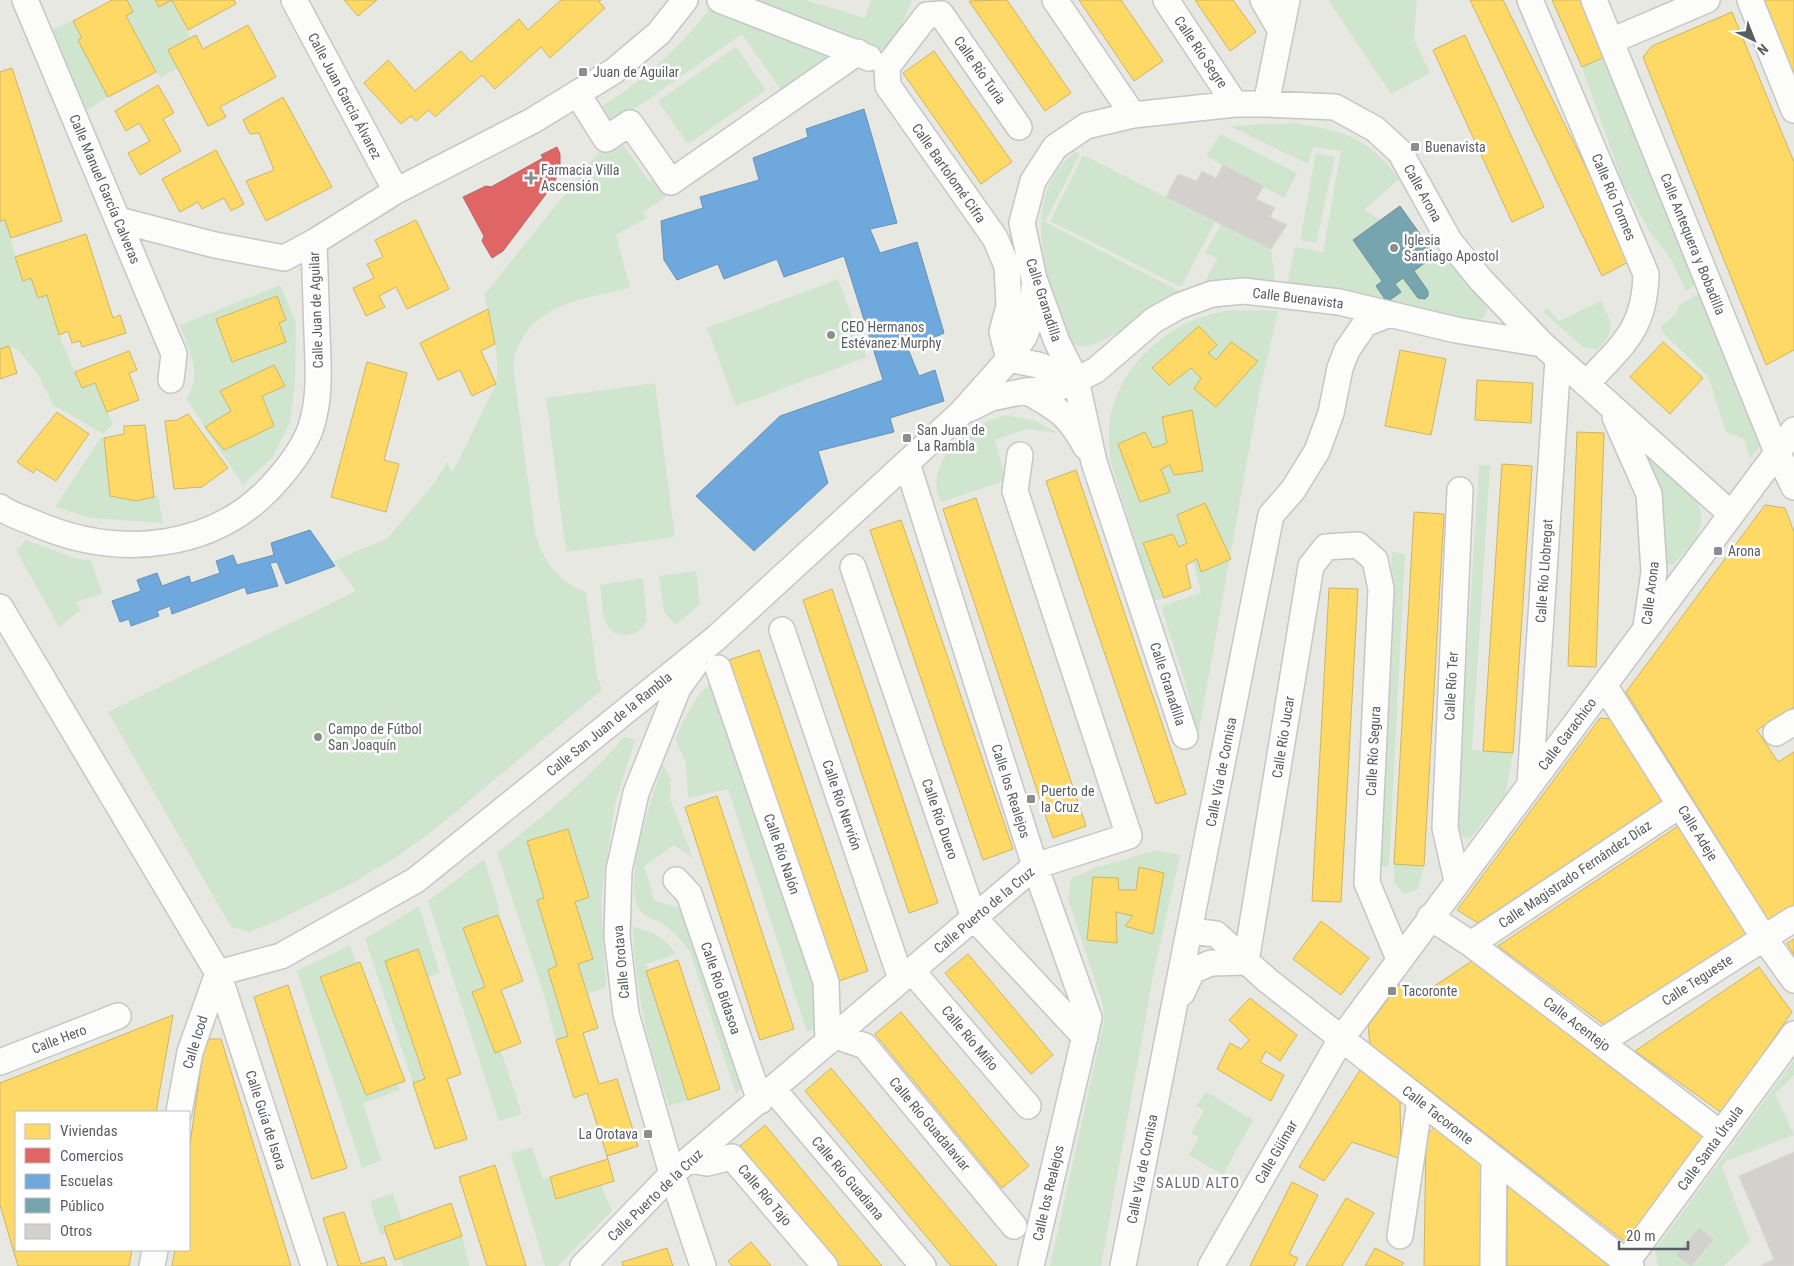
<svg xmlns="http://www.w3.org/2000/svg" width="1794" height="1266" viewBox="0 0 1794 1266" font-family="'Roboto Condensed',sans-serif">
<rect width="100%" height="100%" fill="#e8e8e3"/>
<path fill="#d0e5ce" d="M127,0h28l4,7 13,-7 18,38 -22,12 10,18 -17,10 -5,-6 -30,-56z
M716,0h89l60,18 6,-18h41l-10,25 -31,47 -14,-4 -214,144 4,6 -31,17 14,53c-51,12 -106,16 -117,78l22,167c9,28 22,49 51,59l11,84 5,14 -163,136 -44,32 -48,28 -66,33 -32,13 -18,-5 -123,-215 248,-121 -22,-30 54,-23 47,-56 12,-20 5,11 44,-89c4,-29 -4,-61 -12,-89l114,-142 21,-14 30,42 132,-91 -39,-56 -132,92 -12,-17c46,-29 86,-64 118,-109z
M1328,0h89l-3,39 16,34 -39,21z
M73,21l9,17 -4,2 30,57 -23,14 -34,-81z
M736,47l30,43 -78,54 -30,-43z
M1611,54l86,230 -11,7 -15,-32 -22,-28 -27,-50 -40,-114z
M1294,123c50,8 74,14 105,56l-35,31 17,10 -28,20 29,41 -6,6 11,15 14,-10 -6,-8 49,-34 41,54 2,7 -4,8 -14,1 -182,-35 8,-38 28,5 18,-101 -28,-4 -5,17 -78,-38z
M1220,134l77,39 -13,25 -78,-42z
M1075,151l5,3 -35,68 136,70c-24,11 -79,59 -102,54 -9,-2 -14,-12 -19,-19 -14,-62 -41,-127 15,-176z
M1316,153l19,4 -19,86 -16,-3z
M1083,155l132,67 -34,65 -131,-66z
M5,220l18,61 8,-3 7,20 9,-3 12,40 23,53 13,-5 18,41 -10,10 -50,-29 -16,-32 -18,-22 -10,-5 -9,3v-128z
M1221,224l50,25 4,33 -33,-5 -38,7 13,-26 -12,-5z
M838,279l29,78 -131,49 -29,-78z
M280,285l16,37 -1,63 -5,37 -17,35 -30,28 -57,-86c18,-25 3,-47 -6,-74z
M1702,292l59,153 -11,14 -6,-20 -18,-7 -18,-56 -45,-43 -2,-6 15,-13 3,-9z
M1601,301c12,24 16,30 -5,49l-13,-3 -40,-35 4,-4 12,13z
M1234,310l44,1 -19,83 -61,342 -13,-54 -24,-76 40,-13 -8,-32 4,-2 5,13 23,-10 3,-10 -23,-49 -28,12 10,28 -8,4 -6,-13 -30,9 21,55 -10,3 -43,-138c-2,-17 -4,-40 2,-57 16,-52 67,-91 121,-96z
M655,383l20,154 -109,15 -20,-154z
M1006,415l30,6 22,12 -31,-4 -32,11 11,40 -64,22c-7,-10 -7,-21 -3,-33 11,-30 36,-45 67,-54z
M101,437l3,1 6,58 26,5 22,-6 5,28 -72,-5 -36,-11z
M1656,459c21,17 54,40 43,72 -4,12 -18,24 -26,34h-5l-6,-7 -14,-89 2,-7z
M1479,465l11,1 -18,284 41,3 -7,40 -36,46 -7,-2 -4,-9 -1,-26z
M26,540l51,19 13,1 13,34 -27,8 5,8 -22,17 -43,-77z
M1392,552l13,2 -16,313 -12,-1z
M696,571l4,33 -24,21 -12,-13 -5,-36z
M643,578l4,43c-5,8 -11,14 -22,14 -25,0 -22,-32 -25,-50z
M717,679l104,304 -2,43 -12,6 -79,-243 -40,9 -2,-35 -11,-24c11,-23 20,-46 42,-60z
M624,737l11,3 -20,64 -14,94 5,89 -19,7 -9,-30 -3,-62 14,-5 -21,-68 -41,12 17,57 -7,2 20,66 -9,4 20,66 -12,4 -11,-42 -48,-145c45,-36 90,-72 127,-116z
M663,764l8,16 -1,19 23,59 -19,-13 -30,21 10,34 30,10 60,175 -8,9 -46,-142c-9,-12 -17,-22 -30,-30 -7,-4 -14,-4 -20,-11 -19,-27 13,-117 23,-147z
M1157,850l23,5 -26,116 -53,295h-51l54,-244 -1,-17 -35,-106 3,-20 23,-11z
M484,859l16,52 -2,4 -35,13 22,59 -13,6 23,60 6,-2 21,63 -23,7 -71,-220z
M1394,864l30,2 -6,23 -14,5 -10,-12z
M419,906l21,67 -13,4 -9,-28 -33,12 40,118 -12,4 -48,-144z
M633,927c19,4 32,11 43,27l-30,10 42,136 -19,6c-21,-63 -34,-112 -36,-179z
M350,945l50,145 -37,13 18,57 -19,8 -65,-197z
M1794,1060v15l-19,18 19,42 -68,26 -4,6 28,74 -26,25h-66l-3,-16z
M1206,1092l47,28 -30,55 -34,-20 10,-18 -8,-4 13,-23 -8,-4z
M532,1147l11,32 7,-2 7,21 44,-13 11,26 -54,55h-13l-34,-112z
M393,1193l9,28 -18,6 3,7 -7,1 -10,-34z
M462,1236l7,30h-66l-3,-8z"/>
<path fill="#ffd966" stroke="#cdb464" d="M112,0h15l6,12 -7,4 30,56 -48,25 -30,-57 4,-2 -9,-17z
M155,0h79l2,4 -48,26 -16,-30 -13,7z
M344,0h33l-19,16z
M561,0h40l-2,2 6,6 -55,50 -9,-11 -46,42 -13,-14 -47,42 -6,-7 -13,11 -5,-5 -10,8 -37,-41 24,-23 27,31 46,-40 10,11 48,-43 9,11z
M1007,0l64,93 -26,18 -76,-110z
M1079,0h42l42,61 -29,20z
M1195,0h38l23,32 -26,19z
M1470,0h33l129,260 -30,16z
M1552,0h35l24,54 -29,13z
M1757,0h37v94z
M1732,12l62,150v188l-28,15 -123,-308 9,-11z
M248,25l28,52 -56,30 6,10 -18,9 -40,-76 28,-15 7,14z
M1465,35l79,172 -32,15 -79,-172z
M934,51l78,111 -31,22 -78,-111z
M12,68l50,153 -51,17 -6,-18 -5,1v-149z
M158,85l16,28 -11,6 18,32 -41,24 -12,-22 22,-12 -11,-18 -13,8 -11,-20z
M283,97l49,90 -66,34 -20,-40 28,-11 -15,-37 -9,1 -7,-14z
M216,150l28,54 -13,7 -7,-13 -22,11 -4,-7 -18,10 -18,-33z
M416,220l33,69 -42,20 -11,-22 -17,9 6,11 -19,9 -13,-28 21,-10 -7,-14 16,-7 -8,-17z
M86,234l27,84 7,-3 6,18 -44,14 -2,-6 -8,2 -4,-12 -9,4 -12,-40 -9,3 -7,-20 -8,3 -8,-24z
M277,296l9,24 -7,3 7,19 -54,20 -16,-43z
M488,309l7,35 -14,7 15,33 -24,12 -12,-26 -22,10 -18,-37z
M1199,326l18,19 -9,8 8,7 15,-18 27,19 -42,46 -22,-18 7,-11 -10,-10 -22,17 -17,-17z
M1663,342l40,36 -33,36 -40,-37z
M9,346l8,27 -17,6v-30z
M1400,350l46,9 -15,76 -46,-9z
M129,351l8,19 -8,3 10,27 -32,12 -12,-29 -13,5 -7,-16z
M367,362l40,11 -23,87 15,4 -13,48 -55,-15z
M274,365l11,21 -23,10 12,30 -50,24 -19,-23 26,-16 -11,-20z
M1477,380l56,3 -2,40 -56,-3z
M1192,410l11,61 -29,4 -4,-10 -9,4 9,23 -30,10 -22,-58 27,-12 8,16 14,-5 -5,-26z
M57,412l32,22 -33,47 -20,-12 -3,4 -16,-11z
M188,414l40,54 -26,19 -28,2 -9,-68 12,-1z
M145,425l9,72 -18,4 -26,-5 -6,-58 20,-4v-8z
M1577,432l27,1 -8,234 -28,-1z
M1502,464l30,2 -19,287 -30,-2z
M1076,470l110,324 -30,10 -110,-323z
M976,498l110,328 -33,12 -110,-329z
M1205,503l26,56 -30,13 -4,-13 -11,6 5,23 -27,10 -21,-55 30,-9 6,13 8,-4 -10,-28z
M1765,505l20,3 9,24v175l-37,23 21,32 16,-10v156l-24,15 -144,-231z
M1414,512l30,2 -20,352 -30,-2z
M901,520l112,329 -30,11 -113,-330z
M1329,588l29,1 -17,313 -29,-1z
M832,589l106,314 -29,10 -106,-313z
M759,650l109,321 -32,11 -110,-321z
M1600,718l14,1 49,81 -185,123 -21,-13z
M717,796l77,233 -34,11 -75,-233z
M1681,824l69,107 -4,13 -139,83 -109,-81z
M568,829l21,68 -14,5 18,57 -15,5 20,64 -15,5 16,51 18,-5 21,67 -31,10 7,25 -58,18 -6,-22 58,-18 -21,-66 -13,5 -18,-58 12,-4 -20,-66 9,-4 -20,-66 7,-2 -17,-57z
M1139,867l25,6 -11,61 -28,-8 8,-10 -17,-4 1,31 -30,-3 6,-63 25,1 1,12h17z
M498,915l25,66 -22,9 20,53 -26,10 -23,-61 13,-5 -22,-59z
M1321,921l48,37 -28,37 -48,-36z
M1794,939v16l-7,-12z
M418,949l43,125 -14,5 20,60 -32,10 -22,-66 12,-4 -40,-118z
M968,954l85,101 -22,19 -86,-101z
M678,960l42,129 -32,11 -42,-129z
M1472,961l235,177 -80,105 -257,-199 -2,-18 31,-42 19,13z
M360,962l45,119 -39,14 -46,-118z
M1759,967l33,45 -70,101 -87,-62z
M288,985l59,183 -35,11 -58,-182z
M1250,998l47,37 -17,26 -14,-10 -6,11 24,13 -13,26 -54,-32 13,-26 11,6 8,-9 -20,-20z
M901,1012l128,154 -27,22 -127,-154z
M173,1015l-17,97h-140v138h116l-3,16h-111l-18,-61v-122z
M205,1039h16l70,227h-119l3,-16h14v-99z
M831,1068l166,198h-46l-146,-175z
M1360,1070l40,32 1,57 -49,-17 -28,39 -25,-14z
M765,1125l117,141h-43l-99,-120z
M1434,1128l48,34 -2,104h-56l2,-131z
M495,1165l31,101h-39l-28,-89z
M1292,1182l26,13 -29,59 9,4 -4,8h-44z
M1513,1182l99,84h-105v-78z
M1346,1198l28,15 -32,53h-36z
M451,1203l11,33 -67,24 -11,-33z
M344,1212l17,52 23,-7 3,9h-49l-15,-48z
M751,1242l20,24h-39l-4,-5z
M667,1248l6,18h-50l-1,-4z
M1375,1248l29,15 -3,3h-36z"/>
<path fill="#e06666" stroke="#b86364" d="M557,147l3,7v17l-8,15 -49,65 -11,7 -10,-17 2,-5 -21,-39 23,-11 5,1 52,-29 -2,-3z"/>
<path fill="#6fa8dc" stroke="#6891b7" d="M864,109l33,114 -27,6 10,24 37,-11 27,91 -36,16 11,27 16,-6 9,31 -54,17 4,14 -76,19 10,32 -74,68 -58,-55 84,-80 103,-36 -39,-124 -60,21 -7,-18 -53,20 -6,-15 -41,16 -13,-20 -3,-39 42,-13 -3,-11 59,-17 -6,-22 55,-21 -2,-8z
M310,530l25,36 -49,18 -9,-22 -7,1 8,23 -31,8 -2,-7 -73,27 -2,-8 -13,5 2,5 -28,10 -2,-7 -9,3 -8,-21 29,-10 -4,-11 20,-7 5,13 27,-10 2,7 29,-10 -4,-12 17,-6 4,10 37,-10 -3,-12z"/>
<path fill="#76a5af" stroke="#6d8f98" d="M1400,206l35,49 -21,16 14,20v5l-3,3 -7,-1 -15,-20 -8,6 6,8 -14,10 -11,-16 6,-5 -29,-41z"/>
<path fill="#d2d1ce" stroke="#d8d7d2" d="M1223,165l41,21 -8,13 19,9 -5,9 17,8 -16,24 -105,-52 12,-23 19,7 5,-10 14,7z
M1794,1152v114h-34l14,-7 -35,-83z
M1699,1228l15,11 -23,27 -15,-11z"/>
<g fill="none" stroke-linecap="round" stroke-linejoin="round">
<defs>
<path id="street" d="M25,0l149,354 -3,26
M294,0l102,191
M720,0l149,58
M1055,0l78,115
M1166,0l69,104
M1263,0l18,31
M1530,0l116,274c-1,56 -24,71 -60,110
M1594,0l183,452 17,35
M1750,0l44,110
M1611,41l96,-41
M577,93l29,46 24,-16 41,59 187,-130
M1266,104l21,-104
M1019,127l-78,-113 -14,1 -40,52 1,19 107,152 12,28 2,40 -7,26 7,27 29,6 38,15
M119,220l96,25 69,13 30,-16 82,-51 136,-70 82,-50 45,-38 26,-33
M1026,391c31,17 43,24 60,56
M969,409l22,-11 35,-7 32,-3 18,-8 20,-10 58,-50 25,-14 33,-12 32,-3 95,11 117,28 86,14
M1615,417l34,77 5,78 -8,55
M907,463l128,403 54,152 -58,248
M0,507c10,8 23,11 34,16 85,37 184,28 245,-45 13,-15 26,-33 32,-51 10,-31 7,-62 6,-94 -1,-30 -2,-60 -3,-91
M853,567l121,351 111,119
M0,607l218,366 96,293
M782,630l119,349
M694,666l-16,22 -42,105 -17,77 -2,66 9,78 46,160 31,92
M718,668l108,314 2,60
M1604,685l160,253 30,42
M1776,733l18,-11
M1185,736l-91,-274 -18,-82 -19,-38 -23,-63 -12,-56 11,-42 22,-34 31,-21 47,-11 102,-11h31l69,3 40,22 25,23 50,90 31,38 61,64 189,170
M1530,783l28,-424
M676,880l13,14 71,207
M1457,881l-12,-53 15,-338
M1430,917l41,27 250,190
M1190,931l26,3 51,46 364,286
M1471,944l209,-139
M1246,962l65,-396 15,-19 32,-2 17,15 6,29 -14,294 32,76
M912,971l116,135
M218,973l63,-17 135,-76 299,-241 246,-226 48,-54 15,-22 8,-20 2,-29
M1182,993l10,-22 19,-8 35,-1
M836,1036l29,10 149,180
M1601,1042l193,-123
M0,1062l118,-46
M773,1089l150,177
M179,1112l11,-60 28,-79
M690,1160l17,3 25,-6 93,109
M1400,1236l20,-136
M1626,1263l168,-229
M152,1266l3,-16
M583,1266l89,-92 363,-308 94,-30 -114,-345 5,-36
M1123,1266l148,-751 22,-25 24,-39 14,-38 9,-45 7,-18 18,-26 25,-10
M1211,1266l130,-227 453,-609
M1493,1266l1,-106"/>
</defs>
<use href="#street" stroke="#c5c6c5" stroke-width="28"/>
<use href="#street" stroke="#fcfcfb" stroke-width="25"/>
</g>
<g fill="#8b8d8e" stroke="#fff" stroke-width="2">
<rect x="578" y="67" width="10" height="10" rx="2.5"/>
<rect x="1410" y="142" width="10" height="10" rx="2.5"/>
<path d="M528.5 170.5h5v5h5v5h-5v5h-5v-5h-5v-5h5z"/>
<circle cx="1394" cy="248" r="5"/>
<circle cx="831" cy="335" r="5"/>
<rect x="902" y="433" width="10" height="10" rx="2.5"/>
<rect x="1713" y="546" width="10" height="10" rx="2.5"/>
<circle cx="318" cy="737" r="5"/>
<rect x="1026" y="794" width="10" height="10" rx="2.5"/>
<rect x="1387" y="986" width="10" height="10" rx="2.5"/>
<rect x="643" y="1129" width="10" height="10" rx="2.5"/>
</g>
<g text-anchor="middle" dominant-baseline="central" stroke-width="5" stroke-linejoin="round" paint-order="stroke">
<g font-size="14" fill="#595c61" stroke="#fff">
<text transform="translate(1201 52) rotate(56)">Calle Río Segre</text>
<text transform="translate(980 70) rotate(55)">Calle Río Turia</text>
<text transform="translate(345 96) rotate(62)">Calle Juan García Álvarez</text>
<text transform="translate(949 173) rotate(55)">Calle Bartolomé Cifra</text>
<text transform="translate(105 189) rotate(67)">Calle Manuel García Calveras</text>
<text transform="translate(1423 193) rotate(61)">Calle Arona</text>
<text transform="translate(1614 197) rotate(67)">Calle Río Tormes</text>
<text transform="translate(1693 244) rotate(68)">Calle Antequera y Bobadilla</text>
<text transform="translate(1298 298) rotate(7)">Calle Buenavista</text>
<text transform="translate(1044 300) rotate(72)">Calle Granadilla</text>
<text transform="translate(316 310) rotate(-92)">Calle Juan de Aguilar</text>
<text transform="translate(1544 571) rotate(-86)">Calle Río Llobregat</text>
<text transform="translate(1650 593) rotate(-83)">Calle Arona</text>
<text transform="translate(1168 684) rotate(72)">Calle Granadilla</text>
<text transform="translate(1451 686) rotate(-87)">Calle Río Ter</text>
<text transform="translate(609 724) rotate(-39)">Calle San Juan de la Rambla</text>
<text transform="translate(1567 734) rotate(-53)">Calle Garachico</text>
<text transform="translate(1283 737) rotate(-81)">Calle Río Jucar</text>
<text transform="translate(1373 751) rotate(-87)">Calle Río Segura</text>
<text transform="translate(1221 772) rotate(-79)">Calle Vía de Cornisa</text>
<text transform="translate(1011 791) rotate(72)">Calle los Realejos</text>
<text transform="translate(842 805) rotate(71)">Calle Río Nervión</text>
<text transform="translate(940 819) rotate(71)">Calle Río Duero</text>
<text transform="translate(1698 833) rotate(58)">Calle Adeje</text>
<text transform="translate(782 854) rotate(71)">Calle Río Nalón</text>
<text transform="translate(1575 874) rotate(-34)">Calle Magistrado Fernández Díaz</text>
<text transform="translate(984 910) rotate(-40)">Calle Puerto de la Cruz</text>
<text transform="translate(621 962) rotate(-95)">Calle Orotava</text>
<text transform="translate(1697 980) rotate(-33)">Calle Tegueste</text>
<text transform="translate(721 988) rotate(71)">Calle Río Bidasoa</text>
<text transform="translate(1577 1024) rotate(37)">Calle Acentejo</text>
<text transform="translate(970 1038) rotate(50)">Calle Río Miño</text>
<text transform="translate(59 1039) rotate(-21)">Calle Hero</text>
<text transform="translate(195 1042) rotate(-73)">Calle Icod</text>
<text transform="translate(1438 1115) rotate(38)">Calle Tacoronte</text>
<text transform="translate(266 1120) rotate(72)">Calle Guía de Isora</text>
<text transform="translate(930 1124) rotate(50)">Calle Río Guadalaviar</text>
<text transform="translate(1710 1148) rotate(-54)">Calle Santa Úrsula</text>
<text transform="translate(1276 1152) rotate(-60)">Calle Güímar</text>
<text transform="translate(1142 1169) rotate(-79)">Calle Vía de Cornisa</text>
<text transform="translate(848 1178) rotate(50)">Calle Río Guadiana</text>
<text transform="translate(1048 1193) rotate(-77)">Calle los Realejos</text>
<text transform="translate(655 1195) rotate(-44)">Calle Puerto de la Cruz</text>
<text transform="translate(765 1195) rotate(50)">Calle Río Tajo</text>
</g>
<g font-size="14" fill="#595c61" stroke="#fff" text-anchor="start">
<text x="593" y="72">Juan de Aguilar</text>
<text x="1425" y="147">Buenavista</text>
<text x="541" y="170">Farmacia Villa<tspan x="541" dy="16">Ascensión</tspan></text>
<text x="1404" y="240">Iglesia<tspan x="1404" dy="16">Santiago Apostol</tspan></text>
<text x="841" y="327">CEO Hermanos<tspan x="841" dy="16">Estévanez Murphy</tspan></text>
<text x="917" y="430">San Juan de<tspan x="917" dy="16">La Rambla</tspan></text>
<text x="1728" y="551">Arona</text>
<text x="328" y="729">Campo de Fútbol<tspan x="328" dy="16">San Joaquín</tspan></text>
<text x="1041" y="791">Puerto de<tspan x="1041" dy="16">la Cruz</tspan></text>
<text x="1402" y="991">Tacoronte</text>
<text x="638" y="1134" text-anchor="end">La Orotava</text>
</g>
<g font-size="15" letter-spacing="1" fill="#6a6e73" stroke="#fff">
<text x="1198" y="1183">SALUD ALTO</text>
</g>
</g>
<rect x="15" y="1111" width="175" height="140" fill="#ffffff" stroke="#bdbec0"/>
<rect x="25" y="1124" width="25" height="15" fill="#ffd966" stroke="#bdbec0"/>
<text x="60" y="1136" font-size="15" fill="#595c61">Viviendas</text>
<rect x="25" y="1148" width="25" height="15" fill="#e06666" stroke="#bdbec0"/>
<text x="60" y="1161" font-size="15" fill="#595c61">Comercios</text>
<rect x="25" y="1174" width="25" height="15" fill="#6fa8dc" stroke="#bdbec0"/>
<text x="60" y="1186" font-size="15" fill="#595c61">Escuelas</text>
<rect x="25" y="1198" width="25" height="15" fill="#76a5af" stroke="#bdbec0"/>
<text x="60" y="1211" font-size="15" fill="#595c61">Público</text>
<rect x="25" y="1224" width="25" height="15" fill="#d2d1ce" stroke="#bdbec0"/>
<text x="60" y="1236" font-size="15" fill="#595c61">Otros</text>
<g transform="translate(1754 40) rotate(137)" stroke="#ffffff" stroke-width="4" paint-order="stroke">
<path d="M0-4L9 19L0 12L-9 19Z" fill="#595c61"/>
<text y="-8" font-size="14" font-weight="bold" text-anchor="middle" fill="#595c61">N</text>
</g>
<path d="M1619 1241v8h69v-8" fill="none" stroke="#595c61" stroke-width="2.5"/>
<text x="1626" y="1241" font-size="15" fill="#595c61" stroke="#ffffff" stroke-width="4" paint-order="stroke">20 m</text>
</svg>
